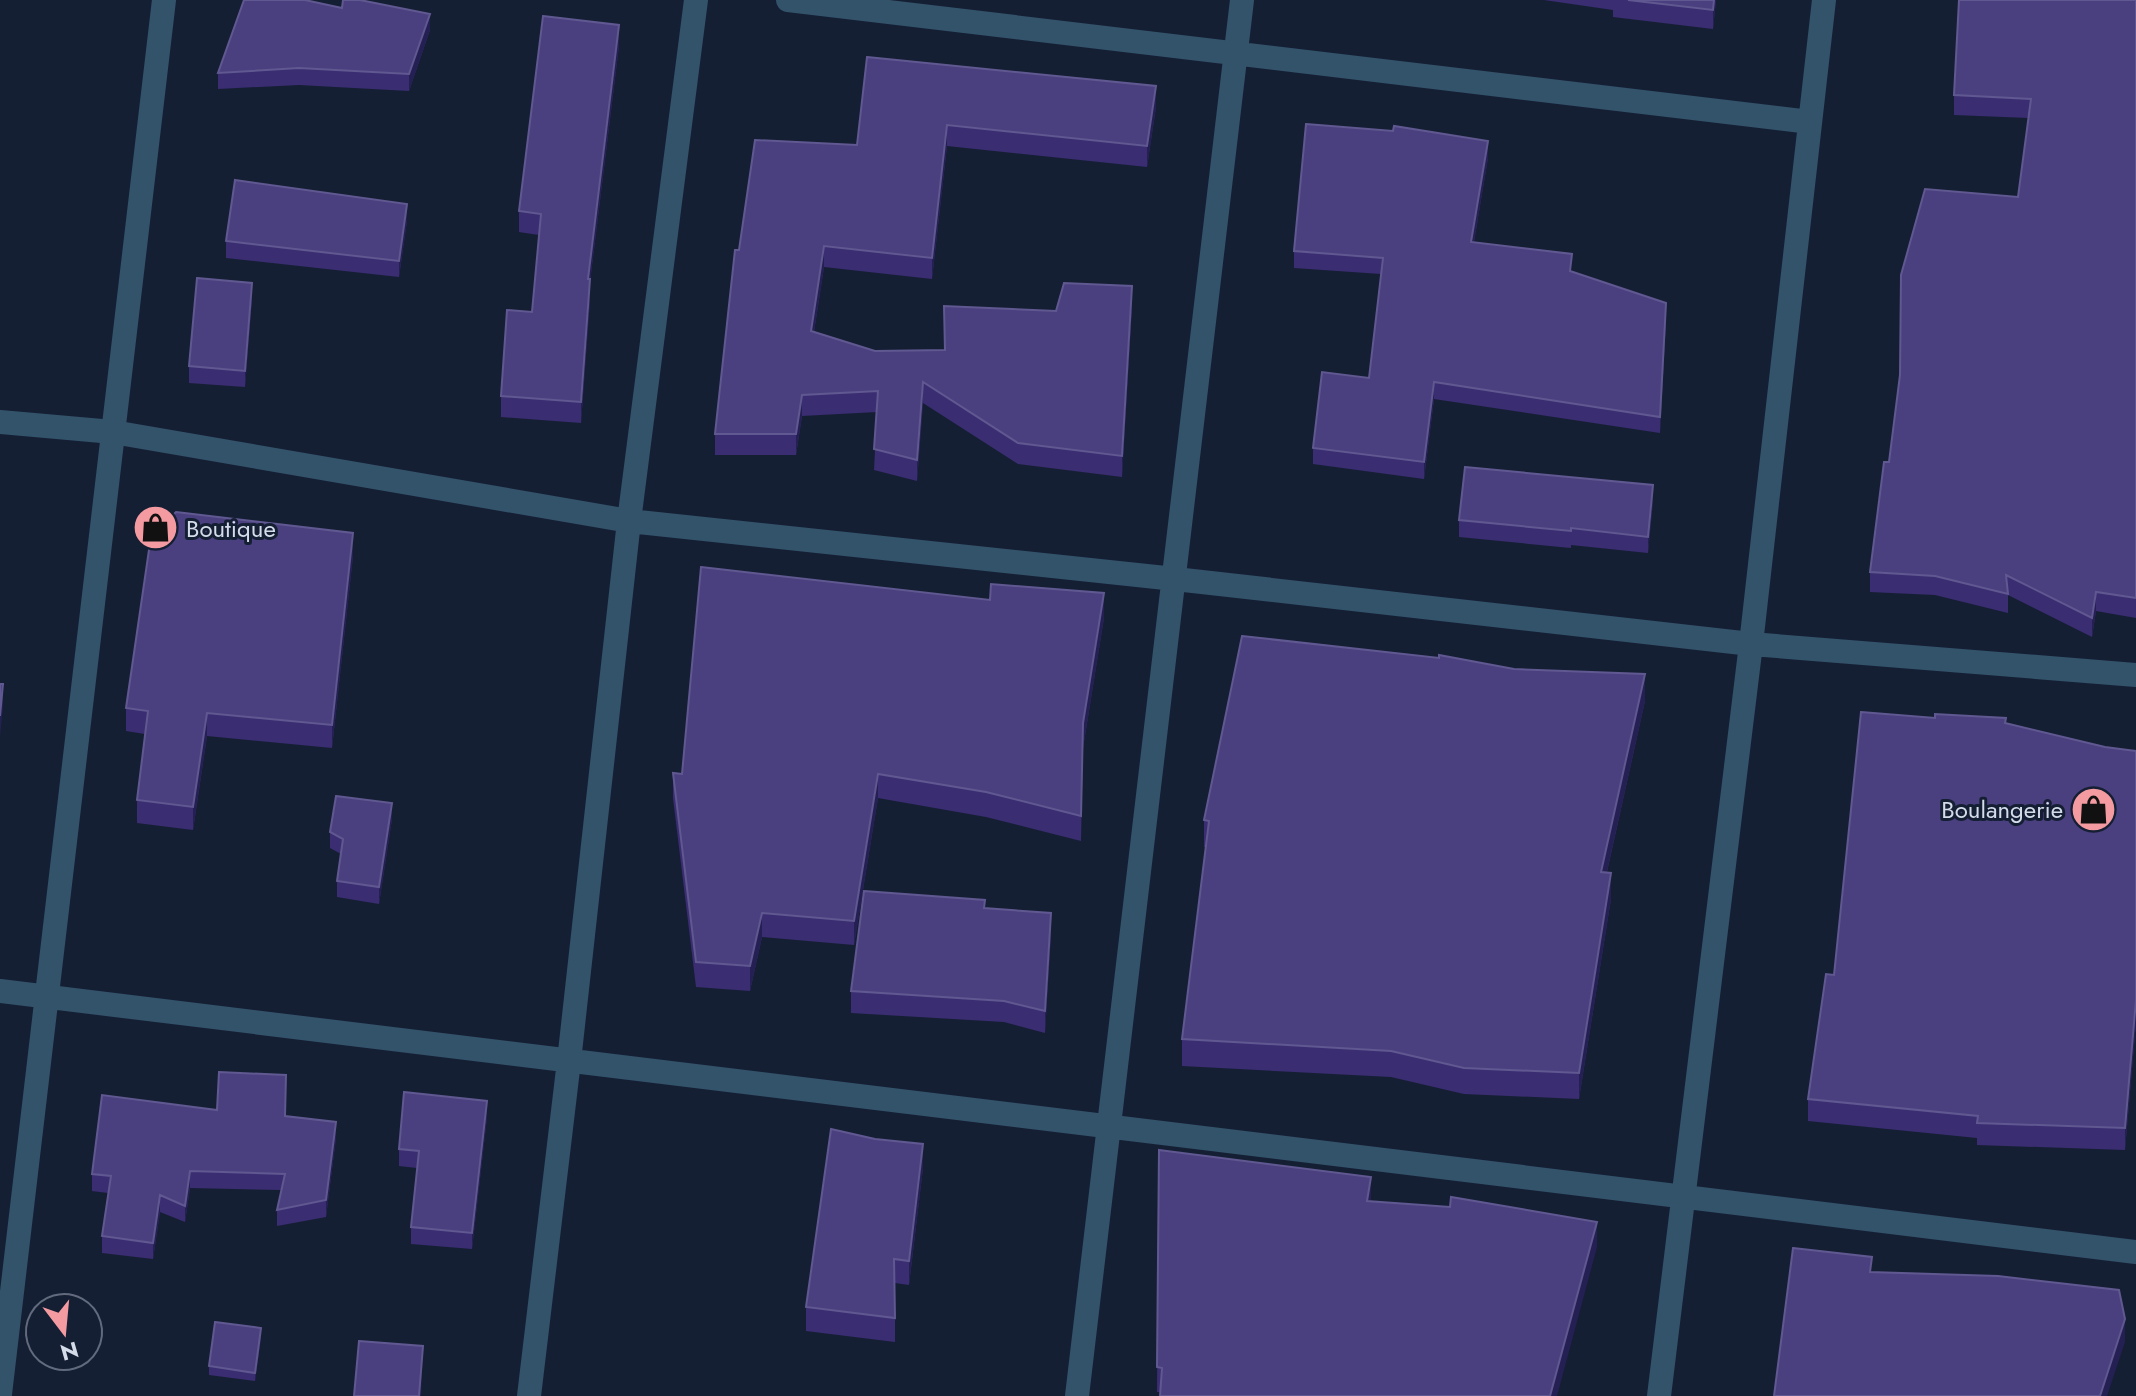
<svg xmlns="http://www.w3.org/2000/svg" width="2136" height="1396" viewBox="0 0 2136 1396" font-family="Jost,sans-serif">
<rect width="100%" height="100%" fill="#151f34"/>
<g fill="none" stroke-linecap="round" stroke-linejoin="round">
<path stroke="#33536b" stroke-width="24" d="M788,0l1022,122
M0,422l113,10 516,89 546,58 576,65 385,31
M0,991l2136,261
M0,1394l164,-1394
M529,1396l40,-335 60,-540 67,-521
M1077,1396l165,-1396
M1659,1396l92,-752 73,-644"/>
</g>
<path fill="#3b2d72" d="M1544,0h172l-3,29 -100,-12v-7z
M2136,0v618l-40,-7 -4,26 -84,-42v18l-73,-18 -65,-3v-20l19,-110 129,-265 11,-79 -75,-3v-20z
M430,30l-21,61 -110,-6 -81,4v-16z
M619,46l-29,236v18l-9,123 -80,-6v-21l31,-84 7,-77 -20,-3v-21z
M867,57l289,50 -9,60 -200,-21 -15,133 -108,-12 -10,65 61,19 70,-1 111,-39 76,-4 -10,170 -104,-13 -95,-61 -6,78 -43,-11 3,-58 -75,4 -6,39h-81v-21l24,-184 118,-105z
M1488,158l-14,84 98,29 94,49 -6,113 -226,-34 -10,80 -111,-15v-16l56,-70 12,-104 -87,-6v-17z
M407,221l-8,56 -173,-19v-17z
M252,299l-7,88 -56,-4v-17z
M1653,501l-5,52 -77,-8v3l-112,-11v-17z
M353,556l-21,192 -125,-12 -14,94 -56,-7v-23l8,-66 -19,-3v-23z
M1104,618l-21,130 -2,93 -95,-24 -108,-19 -24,147 -92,-8 -12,54 -54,-4 -23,-189v-25l9,1z
M1645,701l-38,171 4,27 -32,200 -115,-5 -73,-17 -209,-11v-27l24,-192h-2v-27z
M1935,718l71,5 99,24 31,4v271l-11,128 -148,-5v-7l-169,-17v-22l26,-124z
M392,819l-13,85 -42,-7v-16l4,-27 -11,-6v-16z
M985,908l66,26 -6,99 -41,-11 -153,-9v-22z
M286,1091l-1,25 51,22 -10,79 -49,9v-16l5,-20 -92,-2 -5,34 -25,-10 -7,47 -51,-6v-17l6,-43 -16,-2v-17z
M487,1117l-15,132 -61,-5v-17l6,-59 -18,-2v-17z
M1159,1150l212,52 226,45 -437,145h-3z
M923,1168l-14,117 -14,-2v59l-89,-11v-24z
M261,1337l-6,44 -46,-6v-9z"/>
<path fill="#252054" d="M1714,0h2l-3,29v-19z
M430,14v16l-21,61v-17z
M619,25v21l-29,236v18l-9,123v-21l7,-123z
M1156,86v21l-9,60v-21z
M947,125v21l-15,133v-21z
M1488,141v17l-17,101v-17z
M407,204v17l-8,56v-16z
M824,246v21l-13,85v-21z
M252,283v16l-7,88v-16z
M1132,286v21l-10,170v-21z
M1666,303v17l-6,113v-16z
M923,382v21l-6,78v-21z
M1434,382v17l-10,80v-17z
M802,395v21l-6,39v-21z
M1653,485v16l-5,52v-16z
M353,533v23l-21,192v-23z
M2096,592v19l-4,26v-19z
M1104,593v25l-21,130 -2,93 2,-118z
M1645,674v27l-44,197v-26z
M3,684v22l-3,31v-21z
M207,713v23l-14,94v-23z
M878,774v24l-24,147v-24z
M392,803v16l-13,85v-17z
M1611,873v26l-32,200v-26z
M762,913v24l-12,54v-25z
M1051,913v21l-6,99v-22z
M2136,1000v22l-11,128v-22z
M487,1101v16l-15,132v-16z
M336,1122v16l-10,79v-17z
M923,1144v24l-14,117v-24z
M190,1171v17l-5,34v-16z
M1371,1177v25l-4,-1z
M160,1195v17l-7,47v-16z
M1597,1222v25l-40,149h-7z
M2125,1319v23l-18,54h-7z
M261,1328v9l-6,44v-8z
M423,1346l-2,50h-2z"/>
<path fill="#4b407f" stroke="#605890" stroke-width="2" d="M244,0h61l37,8 1,-8h17l70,14 -21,60 -110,-6 -81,5z
M1628,0h86l-1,10z
M1959,0h177v598l-40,-6 -4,26 -86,-43 2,19 -73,-18 -65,-4 14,-110h5l11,-87 1,-100 24,-86 93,8 13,-98 -77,-4z
M543,16l76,9 -31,254h2l-9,123 -80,-6 6,-86 25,2 9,-98 -22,-3z
M867,57l289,29 -9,60 -200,-21 -15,133 -108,-12 -13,85 64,20 70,-1 -1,-44 112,5 8,-28 68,3 -10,170 -104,-13 -95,-61 -6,78 -43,-11 4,-58 -76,4 -6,39h-81l20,-184h4l16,-110 102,5z
M1306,124l87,7 1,-5 94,15 -17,101 101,12 -2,17 96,32 -6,114 -226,-35 -10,80 -111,-14 9,-76 47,6 14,-120 -89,-7z
M235,180l172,24 -8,57 -173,-20z
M197,278l55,5 -7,88 -56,-5z
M1465,467l188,18 -5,52 -77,-9v3l-112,-11z
M176,512l177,21 -21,192 -125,-12 -14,94 -56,-7 11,-89 -22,-3 25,-172z
M701,567l289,33 1,-16 113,9 -21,130 -2,93 -95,-24 -108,-18 -24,147 -92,-8 -12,53 -54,-4 -23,-189 9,1z
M1242,636l197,22v-3l75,14 131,5 -44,198 10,1 -32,200 -115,-5 -73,-17 -209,-12 27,-218 -5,-1z
M0,684h3l-3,32z
M1861,712l74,6v-4l71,4 -1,5 100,24 31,4v249l-11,128 -148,-5 1,-7 -170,-17 18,-125 8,1z
M336,796l56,7 -13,84 -42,-6 6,-42 -13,-7z
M864,891l121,9 -1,8 67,5 -6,98 -41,-10 -153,-10z
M219,1072l67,3 -1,41 51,6 -10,78 -49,10 8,-36 -95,-3 -5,35 -25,-11 -7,48 -51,-7 9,-60 -19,-2 10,-79 115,15z
M404,1092l83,9 -15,132 -61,-6 8,-76 -20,-2z
M831,1129l44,10 48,5 -14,117 -15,-2 1,59 -89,-11z
M1159,1150l212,27 -4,24 83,6 1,-10 146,25 -47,174h-390l2,-28 -5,-1z
M1793,1248l79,9 -2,15 128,4 121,14 6,29 -25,77h-326z
M215,1322l46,6 -6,45 -46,-7z
M359,1341l64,5 -4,50h-65z"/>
<defs>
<symbol id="shop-disc" viewBox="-11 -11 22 22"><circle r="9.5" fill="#f49aa1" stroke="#151f34"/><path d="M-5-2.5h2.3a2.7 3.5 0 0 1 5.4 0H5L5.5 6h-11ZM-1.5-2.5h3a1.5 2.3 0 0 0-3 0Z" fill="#111"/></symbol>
</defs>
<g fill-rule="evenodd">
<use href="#shop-disc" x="130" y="502" width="51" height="51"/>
<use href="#shop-disc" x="2068" y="784" width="51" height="51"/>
</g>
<g text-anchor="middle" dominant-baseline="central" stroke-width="6" stroke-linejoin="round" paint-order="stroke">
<g font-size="24" fill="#d4dcea" stroke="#151f34" text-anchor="start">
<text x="186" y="528">Boutique</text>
<text x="2063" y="809" text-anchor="end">Boulangerie</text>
</g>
</g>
<g transform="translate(64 1332) rotate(164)"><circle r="38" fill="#151f34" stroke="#616b7d" stroke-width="2"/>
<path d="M0-6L14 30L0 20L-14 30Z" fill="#f49aa1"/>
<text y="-12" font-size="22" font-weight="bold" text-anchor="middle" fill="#d4dcea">N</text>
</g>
</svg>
